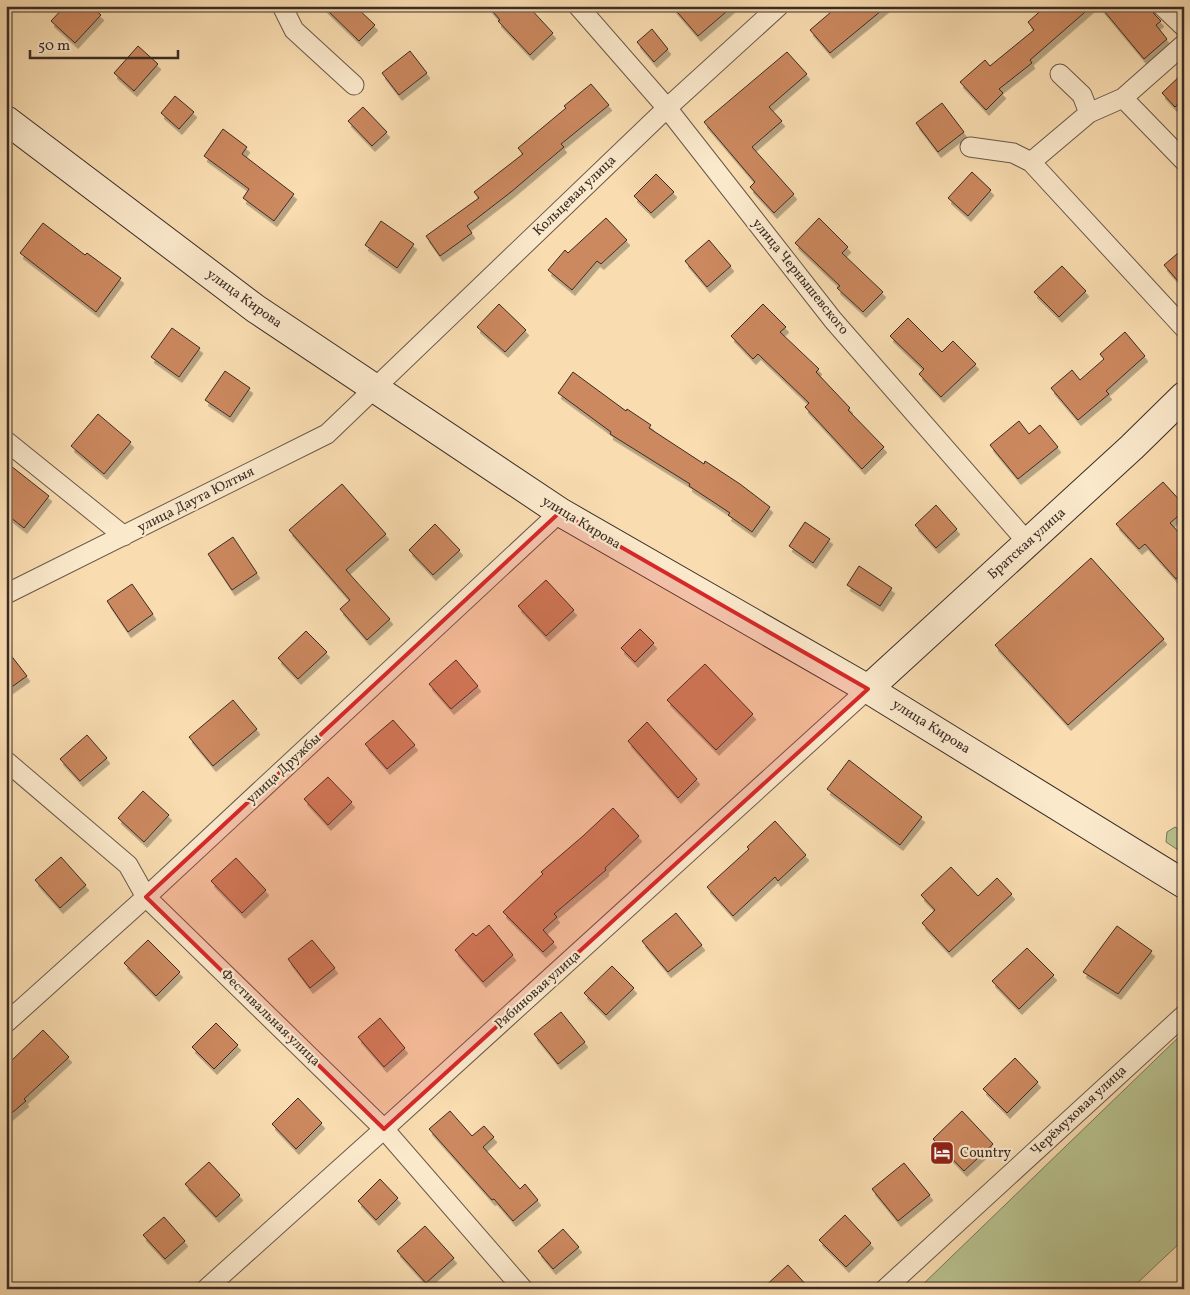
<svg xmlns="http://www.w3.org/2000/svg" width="1190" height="1295" viewBox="0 0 1190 1295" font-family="Vollkorn,serif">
<defs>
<filter id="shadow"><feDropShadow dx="3" dy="5.5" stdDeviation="0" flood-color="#0004"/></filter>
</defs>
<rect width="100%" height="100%" fill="#f9ddb1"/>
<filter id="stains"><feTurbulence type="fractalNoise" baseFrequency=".004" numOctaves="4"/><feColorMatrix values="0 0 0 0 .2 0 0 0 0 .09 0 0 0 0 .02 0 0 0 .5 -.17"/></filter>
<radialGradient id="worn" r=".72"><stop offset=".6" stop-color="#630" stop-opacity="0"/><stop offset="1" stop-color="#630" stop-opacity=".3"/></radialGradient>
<path fill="#b8c28f" stroke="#7a775a" d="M1175,827l9,6v21l-18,-12 1,-10z
M1184,1032v207l-53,50h-213z"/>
<path fill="#cc885e" stroke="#3b2c26" filter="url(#shadow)" d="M65,6h26l10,9 -26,28 -24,-22z
M323,6h32l20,19 -16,16z
M488,6h40l25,27 -23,22 -32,-34 2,-1z
M672,6h61l-35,30z
M838,6h49l-57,47 -20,-23z
M1046,6h46l-62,54 2,3 -33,26 4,4 -17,17 -26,-28 25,-22 5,6 44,-36 -6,-8z
M1100,6h51l3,8 7,7 -5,4 11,14 -23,20z
M652,29l16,20 -14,13 -17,-20z
M138,46l20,18 -24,27 -20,-18z
M410,51l17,22 -28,22 -17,-22z
M787,52l20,22 -38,33 13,14 -30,26 42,47 -20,19 -24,-26 5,-5 -51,-60z
M1184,72v26l-9,9 -13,-14z
M591,84l18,21 -48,39 3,3 -53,45 -44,34 5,7 -32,23 -14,-20 53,-38 -5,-6 49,-38 -5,-6 48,-40 -2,-2z
M175,96l19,16 -15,17 -18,-16z
M942,103l22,29 -26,20 -22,-29z
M363,107l24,25 -15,14 -24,-25z
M223,129l24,18 -5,7 52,40 -20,27 -31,-23 6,-9 -45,-33z
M972,172l19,18 -23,26 -20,-18z
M656,174l18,18 -23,21 -17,-17z
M606,218l21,22 -26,24 -4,-3 -25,29 -24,-20 17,-20 3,3z
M819,218l29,29 -6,6 41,39 -20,20 -26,-24 3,-2 -45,-43z
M381,221l33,23 -17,24 -32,-23z
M43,223l42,32 2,-2 34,25 -25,34 -76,-59z
M709,240l22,26 -24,21 -22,-26z
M1184,248v40l-20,-23z
M1062,266l24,25 -27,26 -25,-25z
M499,304l27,26 -21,22 -28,-25z
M763,304l23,23 -6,5 39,37 -3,3 34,36 -2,2 36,37 -22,22 -57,-62 4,-4 -51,-49 -5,5 -22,-23z
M908,318l34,34 11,-11 23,23 -35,33 -22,-23 5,-5 -34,-33z
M172,328l28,20 -21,29 -28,-20z
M1125,332l20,24 -39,35 3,3 -31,26 -27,-32 21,-18 8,10 24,-21 -4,-5z
M225,371l25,17 -20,29 -25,-17z
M573,372l53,39 1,-2 24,16 -2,3 55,36 1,-3 35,23 30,23 -18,25 -24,-17 2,-2 -41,-27 1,-2 -80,-50 1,-2 -53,-39z
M98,414l33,28 -27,32 -33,-28z
M1019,421l10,13 11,-9 18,22 -40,32 -28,-34z
M6,462l43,34 -25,32 -18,-14z
M1163,482l21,23v6l-14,12 14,15v33l-8,8 -31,-35 -6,5 -23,-25z
M342,484l44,50 -40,36 44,49 -23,21 -27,-31 10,-9 -61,-70z
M936,505l21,24 -21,19 -21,-23z
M805,522l25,17 -17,24 -24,-17z
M435,524l25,26 -27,25 -24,-25z
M233,537l24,36 -25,17 -24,-36z
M1091,558l73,81 -96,86 -73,-80z
M859,566l33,22 -12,18 -33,-21z
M546,580l28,30 -28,26 -28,-30z
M132,584l21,30 -25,18 -21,-31z
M640,629l14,14 -19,19 -14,-14z
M306,631l21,21 -29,27 -20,-21z
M6,649l21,27 -21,15z
M456,660l22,26 -27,23 -22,-25z
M705,664l48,50 -37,36 -49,-50z
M233,700l24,29 -44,37 -24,-29z
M393,720l22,25 -28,24 -22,-25z
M647,722l50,57 -19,19 -50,-57z
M87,735l20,23 -27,23 -20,-22z
M849,760l73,57 -22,28 -73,-56z
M328,777l24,25 -24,23 -24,-26z
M143,791l26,24 -25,27 -26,-24z
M613,808l26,28 -34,32 1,2 -52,44 3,3 -14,13 11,12 -11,10 -40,-40 40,-38 -2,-2 42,-36z
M775,821l31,34 -28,26 -3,-4 -42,39 -26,-29 42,-38 -2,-2z
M61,857l25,28 -26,23 -25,-28z
M236,858l30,32 -24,23 -31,-32z
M951,867l27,29 19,-18 15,16 -63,58 -27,-29 13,-13 -14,-15z
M676,913l26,32 -34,27 -26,-31z
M489,925l24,30 -30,27 -28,-32 18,-17 3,3z
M1117,926l35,25 -34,43 -35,-22z
M148,940l32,32 -24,24 -32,-33z
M312,940l23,28 -25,20 -22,-29z
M1027,948l27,27 -35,34 -27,-28z
M612,966l22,22 -28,27 -22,-22z
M561,1012l24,30 -27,22 -24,-30z
M380,1018l25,30 -21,19 -26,-30z
M216,1023l22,22 -24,24 -22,-22z
M43,1030l26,27 -45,42 2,2 -20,17v-52z
M1015,1058l23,24 -31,31 -24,-24z
M298,1098l24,25 -26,26 -24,-25z
M450,1111l22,25 12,-10 10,11 -11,10 37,42 5,-5 13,16 -25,21 -19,-22 -2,1 -63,-71z
M962,1111l31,33 -29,27 -31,-32z
M209,1162l31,33 -24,22 -31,-33z
M904,1163l26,32 -32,26 -26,-32z
M380,1179l18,19 -22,22 -18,-19z
M845,1215l26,28 -25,24 -27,-27z
M164,1217l21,24 -20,18 -22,-24z
M425,1226l29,32 -28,25 -29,-32z
M563,1229l16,18 -26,22 -15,-18z
M788,1265l22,24h-48z"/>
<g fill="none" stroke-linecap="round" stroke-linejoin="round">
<defs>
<path id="minor" d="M282,6l12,24 60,55
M578,6l89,102 166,212 195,223
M1162,6l22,21
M1184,44l-61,54 -34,15 -58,49 153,166
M1060,74l22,21 7,18
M1123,98l61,63
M970,147l43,6 18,9
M6,441l118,95
M6,594l321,-160 340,-326 112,-102
M6,761l122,104 18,32 238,232 139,160
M6,1023l140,-126 414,-385
M206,1289l178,-160 484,-440
M885,1289l299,-274"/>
<path id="secondary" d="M6,120l250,189 304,203 308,177 316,195
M868,689l264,-242 52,-51"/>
</defs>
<use href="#minor" stroke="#6a5849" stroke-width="21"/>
<use href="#secondary" stroke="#3b2c26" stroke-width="30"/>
<use href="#minor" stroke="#fbe9cc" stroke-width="19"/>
<use href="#secondary" stroke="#fbe9cc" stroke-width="28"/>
</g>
<path fill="#d62828" fill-opacity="0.2" stroke="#d62828" stroke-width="4" stroke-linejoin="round" d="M560,512l308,177 -484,440 -238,-232z"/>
<defs>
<symbol id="hotel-square" viewBox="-11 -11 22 22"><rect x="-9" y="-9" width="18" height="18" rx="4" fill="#8f2418" stroke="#fbe9cc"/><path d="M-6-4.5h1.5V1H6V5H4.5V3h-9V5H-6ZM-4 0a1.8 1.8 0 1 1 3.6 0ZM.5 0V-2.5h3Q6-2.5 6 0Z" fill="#fff"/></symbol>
</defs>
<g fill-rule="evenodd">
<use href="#hotel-square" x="928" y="1139" width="28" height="28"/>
</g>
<g text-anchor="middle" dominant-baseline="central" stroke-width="4.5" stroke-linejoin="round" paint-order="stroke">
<g font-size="14" fill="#3b2c26" stroke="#fbe9cc">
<text transform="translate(575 196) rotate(-44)">Кольцевая улица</text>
<text transform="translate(800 277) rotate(51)">улица Чернышевского</text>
<text transform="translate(244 299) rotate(36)">улица Кирова</text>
<text transform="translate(196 500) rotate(-27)">улица Даута Юлтыя</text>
<text transform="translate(581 523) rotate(31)">улица Кирова</text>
<text transform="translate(1027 544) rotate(-42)">Братская улица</text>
<text transform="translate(931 727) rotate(32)">улица Кирова</text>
<text transform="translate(284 769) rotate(-43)">улица Дружбы</text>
<text transform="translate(538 990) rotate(-42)">Рябиновая улица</text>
<text transform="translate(270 1018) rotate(44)">Фестивальная улица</text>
<text transform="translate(1079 1111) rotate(-43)">Черёмуховая улица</text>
</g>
<g font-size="14" fill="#3b2c26" stroke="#fbe9cc" text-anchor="start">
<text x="960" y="1153">Country</text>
</g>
</g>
<rect width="1190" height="1295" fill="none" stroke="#f9ddb1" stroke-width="25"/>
<rect x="8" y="8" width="1175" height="1280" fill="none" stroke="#3b2c26" stroke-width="2.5"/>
<rect x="12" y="12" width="1165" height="1270" fill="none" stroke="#3b2c26"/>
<path d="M30 50v8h148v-8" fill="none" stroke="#3b2c26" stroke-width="2.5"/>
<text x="38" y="50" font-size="15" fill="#3b2c26" stroke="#fbe9cc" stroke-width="4" paint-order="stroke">50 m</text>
<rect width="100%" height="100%" filter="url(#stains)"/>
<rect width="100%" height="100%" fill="url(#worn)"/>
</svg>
